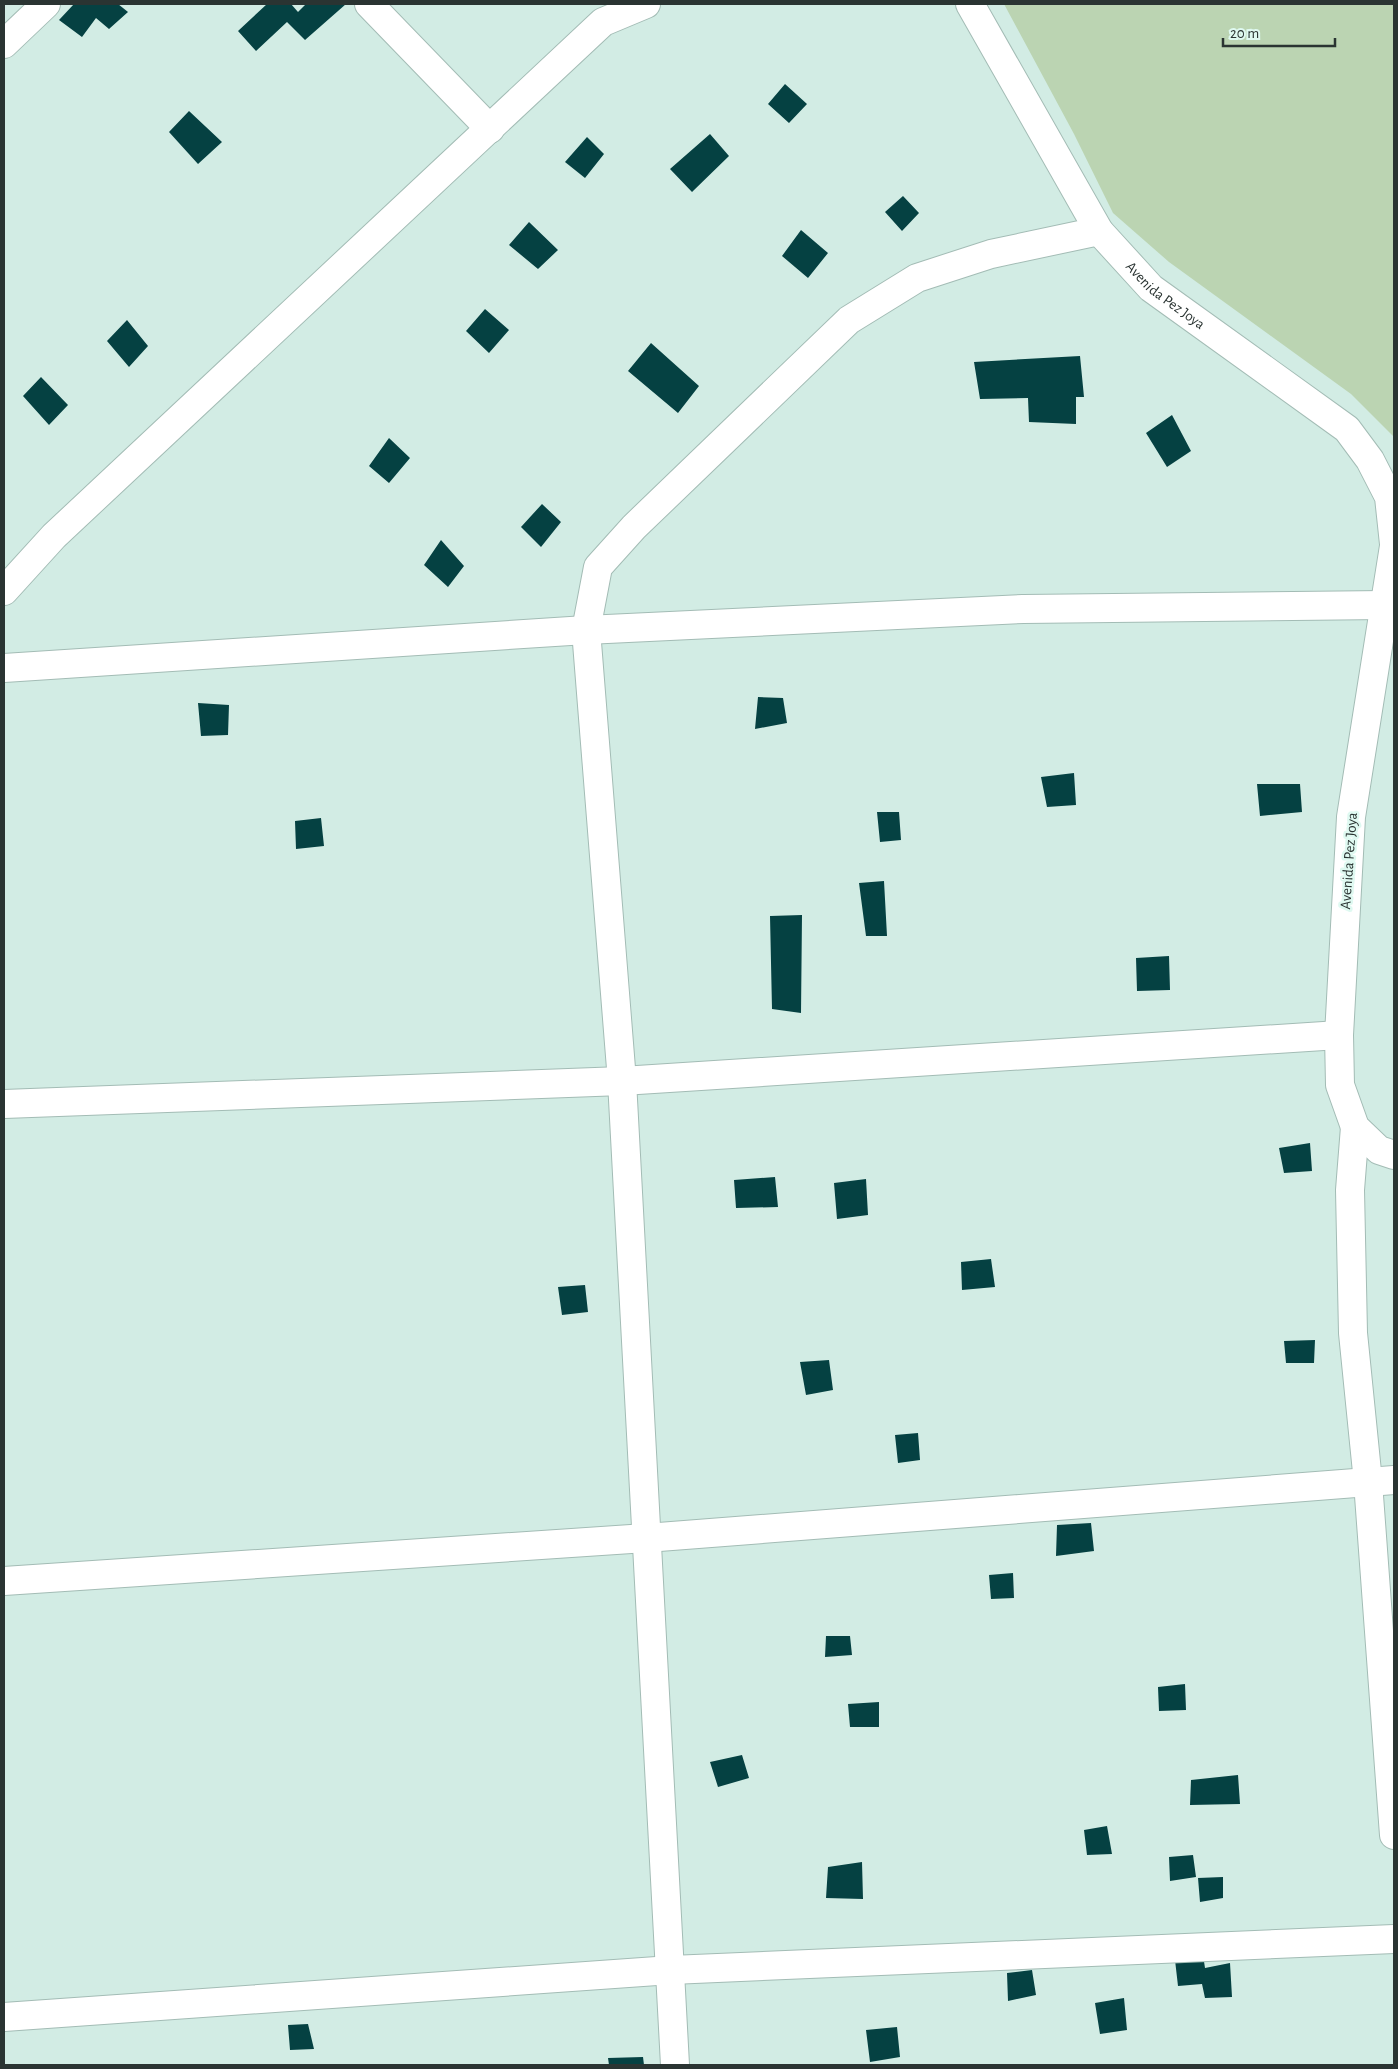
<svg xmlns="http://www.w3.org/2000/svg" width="1398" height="2069" viewBox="0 0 1398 2069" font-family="'Alegreya Sans',sans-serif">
<rect width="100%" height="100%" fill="#d2ece4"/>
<path fill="#bbd4b2" d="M1004,4h390v433l-43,-43 -182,-132 -56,-49 -39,-79z"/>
<path fill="#054142" d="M74,4h44l10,8 -19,17 -13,-11 -14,19 -23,-17z
M267,4h24l7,8 8,-8h40l-41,36 -18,-18 -31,29 -18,-20z
M785,84l22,20 -18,19 -21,-19z
M189,111l33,31 -24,22 -29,-32z
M710,134l19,22 -37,36 -22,-23z
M587,137l17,17 -19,24 -20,-16z
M903,196l16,17 -17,18 -17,-19z
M529,222l29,28 -20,19 -29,-24z
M801,230l27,23 -20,25 -26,-22z
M485,309l24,21 -20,23 -23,-22z
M127,320l21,26 -19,21 -22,-26z
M651,343l48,43 -21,27 -50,-42z
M1080,356l4,41h-8v27l-47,-2 -1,-24 -48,1 -6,-37z
M41,377l27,28 -19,20 -26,-29z
M1172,415l19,36 -24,16 -21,-34z
M389,438l21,20 -21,25 -20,-17z
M542,504l19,18 -20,25 -20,-20z
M441,540l23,26 -16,21 -24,-22z
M758,697l25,1 4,25 -32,6z
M198,703l31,2 -1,30 -27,1z
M1074,773l2,32 -29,2 -6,-30z
M1257,784h43l2,28 -42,4z
M877,812h22l2,28 -21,2z
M321,818l3,28 -28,3 -1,-28z
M884,881l3,55h-21l-7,-53z
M802,915l-1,98 -29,-4 -2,-93z
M1169,956l1,34 -33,1 -1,-33z
M1310,1143l2,28 -28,2 -5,-25z
M775,1177l3,30 -42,1 -2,-28z
M866,1179l2,36 -31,4 -3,-36z
M991,1259l4,28 -33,3 -1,-28z
M585,1285l3,27 -26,3 -4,-28z
M1315,1340l-1,23h-28l-2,-22z
M829,1360l4,30 -27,5 -6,-33z
M918,1433l2,27 -22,3 -3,-28z
M1091,1523l3,28 -38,5 1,-31z
M1013,1573l1,25 -23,1 -2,-24z
M826,1636h24l2,19 -27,2z
M1185,1684l1,26 -27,1 -1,-24z
M879,1702v25h-29l-2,-23z
M742,1755l7,23 -31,9 -8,-25z
M1238,1775l2,29 -50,1 1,-25z
M1107,1826l5,28 -25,1 -3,-25z
M1193,1855l3,22 -26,4 -1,-24z
M862,1862l1,37 -37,-1 2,-31z
M1223,1877v21l-23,4 -2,-24z
M1203,1955l2,13 25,-5 2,34 -27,1 -3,-14 -24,2 -3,-26z
M1032,1970l4,25 -28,6 -1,-28z
M1124,1998l3,32 -27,4 -5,-31z
M308,2024l6,25 -24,1 -2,-25z
M897,2027l3,30 -30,5 -4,-32z
M643,2057l1,8h-35l-1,-7z"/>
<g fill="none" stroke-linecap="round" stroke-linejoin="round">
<defs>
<g id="minor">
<path d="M369,4l121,125"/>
<path id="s1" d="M970,4l129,227 52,57 196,141 23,31 19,37 5,47"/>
<path d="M4,44l42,-40"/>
<path d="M1394,546l-43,271 -12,218 1,50 15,42 24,23 15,5"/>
<path d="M4,591l50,-55 549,-514 43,-18"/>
<path d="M4,668l582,-38 437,-21 362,-4"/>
<path d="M4,1104l618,-23 717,-46"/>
<path d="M1355,1127l-5,63 3,143 15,149 26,353"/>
<path d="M4,1581l642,-43 748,-58"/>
<path d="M4,2017l667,-47 723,-31"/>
<path d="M675,2065l-53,-984 -36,-451 12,-63 36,-40 215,-207 68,-42 74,-24 108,-23"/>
</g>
</defs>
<use href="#minor" stroke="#a3bcb5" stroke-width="30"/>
<use href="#minor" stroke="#fff" stroke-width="28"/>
</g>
<g text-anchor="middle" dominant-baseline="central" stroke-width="5" stroke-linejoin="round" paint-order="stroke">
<g font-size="15" fill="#2a3432" stroke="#dff9f1">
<text stroke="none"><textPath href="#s1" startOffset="354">Avenida Pez Joya</textPath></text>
<text transform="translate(1349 861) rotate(-86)">Avenida Pez Joya</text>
</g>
</g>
<rect width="1398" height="2069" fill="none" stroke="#2a3432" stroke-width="10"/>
<path d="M1223 38v8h112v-8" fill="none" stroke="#2a3432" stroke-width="2.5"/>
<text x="1230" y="38" font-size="15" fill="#2a3432" stroke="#dff9f1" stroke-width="4" paint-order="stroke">20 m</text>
</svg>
